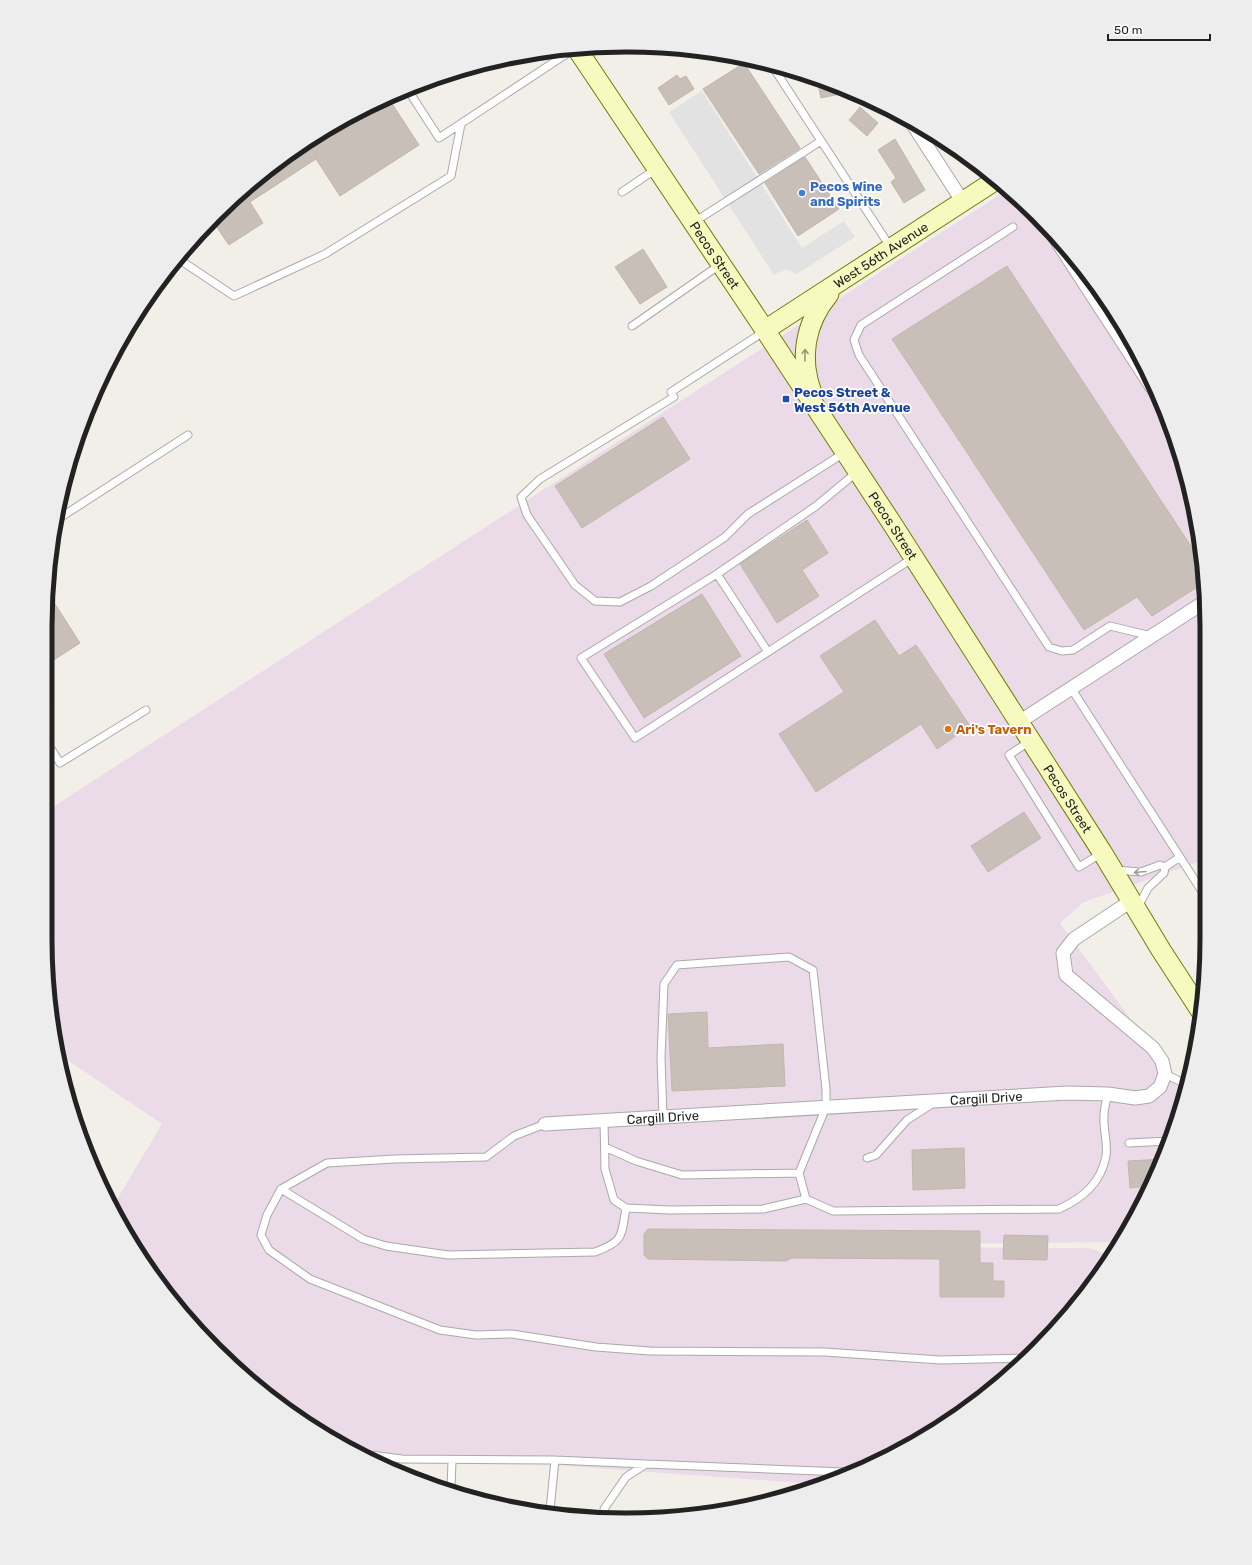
<svg xmlns="http://www.w3.org/2000/svg" width="1252" height="1565" viewBox="0 0 1252 1565" font-family="Rubik,sans-serif">
<rect width="100%" height="100%" fill="#f2efe9"/>
<path fill="#ebdbe8" d="M1007,190l56,53 66,93 47,103 30,149 1,271 -123,43 -24,21 124,169 -21,70 -47,80 -437,5 410,1 20,7 -22,38 -78,83 -93,66 -100,42 -459,-33 -22,-9 -120,-92 -92,-121 -10,-23 49,-82 -102,-69 -15,-116v-127z"/>
<path fill="#e2e2e2" d="M702,91l100,157 42,-27 11,16 -58,37 -12,-5 -11,6 -105,-163z"/>
<path fill="#c7bfb8" stroke="#c4b6ab" d="M744,63l56,85 -41,26 -56,-85z
M677,75l3,4 6,-3 8,13 -25,16 -11,-17z
M817,80l21,8 12,4 -29,6z
M389,99l30,46 -79,51 -24,-37 -66,43 13,21 -34,22 -17,-25 31,-31 93,-66z
M860,107l18,16 -11,13 -18,-16z
M895,139l30,51 -21,13 -13,-21 5,-4 -18,-28z
M805,157l34,52 -41,27 -33,-53z
M643,249l24,38 -27,17 -25,-37z
M1007,266l193,294 5,22 -53,34 -15,-19 -53,33 -192,-291z
M663,417l27,42 -108,69 -27,-42z
M807,520l21,33 -26,17 17,26 -42,27 -37,-59z
M46,590l34,53 -34,22z
M702,594l39,62 -97,62 -40,-64z
M875,620l24,36 17,-11 54,81 -33,23 -16,-25 -105,68 -37,-58 65,-42 -24,-36z
M1024,812l17,26 -53,34 -17,-26z
M707,1012l1,36 75,-4 2,42 -113,5 -4,-77z
M964,1148l1,40 -52,2 -1,-40z
M1164,1159l-16,27 -18,2 -2,-27z
M648,1229l332,2v32h13v18h11v16h-64v-38l-148,-1 -6,3 -138,-2 -4,-4v-21z
M1004,1235l44,1 -1,24 -44,-1z"/>
<g fill="none" stroke-linecap="round" stroke-linejoin="round">
<defs>
<path id="lane" d="M771,64l120,184
M408,90l31,48 135,-89
M622,192l34,-23
M694,222l127,-81
M1043,225l119,183
M1013,227l-152,98 -7,15 5,15 190,292 13,4 11,-1 37,-24 41,10
M180,256l3,6 51,34 91,-42 126,-78 10,-52
M632,326l89,-62
M671,392l94,-61
M674,397l-134,82 -19,18 6,18 48,70 20,16 25,1 31,-16 74,-49 23,-23 96,-61
M55,521l133,-86
M717,574l-136,84 54,80 278,-180
M768,652l-51,-78 99,-68 41,-34
M1071,688l136,211
M46,741l14,22 86,-53
M1030,741l-21,14 70,112 23,-14
M1115,870l26,2 19,-7 5,2
M1138,907l10,-19 16,-15 1,-6 15,-10
M1165,1074l21,10
M663,1117l-2,-60 3,-73 13,-19 112,-8 24,13 13,119v18l-27,66 7,26 27,12 226,-2c24,-11 42,-26 47,-53 2,-13 -3,-27 -2,-40 0,-7 2,-15 4,-22
M604,1120l1,49 9,31 12,8 44,2 93,-1 43,-10
M1129,1143l40,-2
M605,1147l31,14 46,14 117,-2
M867,1158l9,-3 31,-35 25,-16
M281,1189l46,-26 68,-4 91,-2 28,-21 31,-12
M626,1208c-5,29 -2,33 -31,44l-147,3 -62,-9 -23,-7 -82,-50 -14,26 -6,20 8,15 41,29 130,51 36,5 36,-1 84,13 54,4 175,1 115,8 86,-2
M363,1454l39,5 153,1 91,4
M451,1490l1,-30
M550,1510l5,-50
M605,1517l-1,-8 22,-32 20,-13 198,8"/>
<g id="street">
<path d="M912,123l51,79"/>
<path d="M1019,722l187,-121"/>
<path id="s1" d="M545,1124l522,-31 41,1 27,4 14,-2 11,-9 5,-13 -3,-13 -9,-13 -87,-73 -3,-22 11,-14 57,-38"/>
</g>
<g id="secondary">
<path id="s2" d="M577,49l188,281 128,195 209,327 59,98 39,60"/>
<path id="s3" d="M765,330l231,-150"/>
<path d="M812,393c-13,-35 -7,-70 17,-99"/>
</g>
</defs>
<use href="#lane" stroke="#a9a9a9" stroke-width="9"/>
<use href="#street" stroke="#a9a9a9" stroke-width="15"/>
<use href="#secondary" stroke="#707d05" stroke-width="21"/>
<use href="#lane" stroke="#fff" stroke-width="7"/>
<use href="#street" stroke="#fff" stroke-width="13"/>
<use href="#secondary" stroke="#f7fabf" stroke-width="19"/>
</g>
<defs><path id="oneway-shaft" d="M-6 0H5M1.5-3L5.5 0L1.5 3" fill="none" stroke-width="1.6" stroke-linecap="round" stroke-linejoin="round"/></defs>
<use stroke="#979978" href="#oneway-shaft" transform="translate(805 355) rotate(-89)"/>
<use stroke="#9c9c9c" href="#oneway-shaft" transform="translate(1140 872) rotate(175)"/>
<circle fill="#3f7fe0" stroke="#fff" stroke-width="1.5" cx="802" cy="193" r="4"/>
<rect fill="#1a4fb4" stroke="#fff" stroke-width="1.5" x="782" y="395" width="8" height="8" rx="2"/>
<circle fill="#e8710a" stroke="#fff" stroke-width="1.5" cx="948" cy="729" r="4"/>
<g text-anchor="middle" dominant-baseline="central" stroke-width="3.5" stroke-linejoin="round" paint-order="stroke">
<g font-size="13" font-weight="bold" fill="#366cbe" stroke="#fff" text-anchor="start">
<text x="810" y="186">Pecos Wine<tspan x="810" dy="15">and Spirits</tspan></text>
</g>
<g font-size="13" fill="#222" stroke="#fff">
<text stroke="none"><textPath href="#s3" startOffset="138">West 56th Avenue</textPath></text>
<text stroke="none"><textPath href="#s2" startOffset="248">Pecos Street</textPath></text>
<text stroke="none"><textPath href="#s2" startOffset="572">Pecos Street</textPath></text>
<text stroke="none"><textPath href="#s2" startOffset="896">Pecos Street</textPath></text>
<text stroke="none"><textPath href="#s1" startOffset="442">Cargill Drive</textPath></text>
<text stroke="none"><textPath href="#s1" startOffset="118">Cargill Drive</textPath></text>
</g>
<g font-size="13" font-weight="bold" fill="#164399" stroke="#fff" text-anchor="start">
<text x="794" y="392">Pecos Street &amp;<tspan x="794" dy="15">West 56th Avenue</tspan></text>
</g>
<g font-size="13" font-weight="bold" fill="#c56008" stroke="#fff" text-anchor="start">
<text x="956" y="729">Ari's Tavern</text>
</g>
</g>
<path d="M0 0H1252V1565H0ZM626 52H626A574 574 0 0 1 1200 626V939A574 574 0 0 1 626 1513H626A574 574 0 0 1 52 939V626A574 574 0 0 1 626 52Z" fill="#ededed" fill-rule="evenodd"/>
<path fill="none" stroke="#222" stroke-width="5" d="M626 52H626A574 574 0 0 1 1200 626V939A574 574 0 0 1 626 1513H626A574 574 0 0 1 52 939V626A574 574 0 0 1 626 52Z"/>
<path d="M1108 34v6h102v-6" fill="none" stroke="#222222" stroke-width="2"/>
<text x="1114" y="34" font-size="12" fill="#222222" stroke="#ffffff" stroke-width="3" paint-order="stroke">50 m</text>
</svg>
